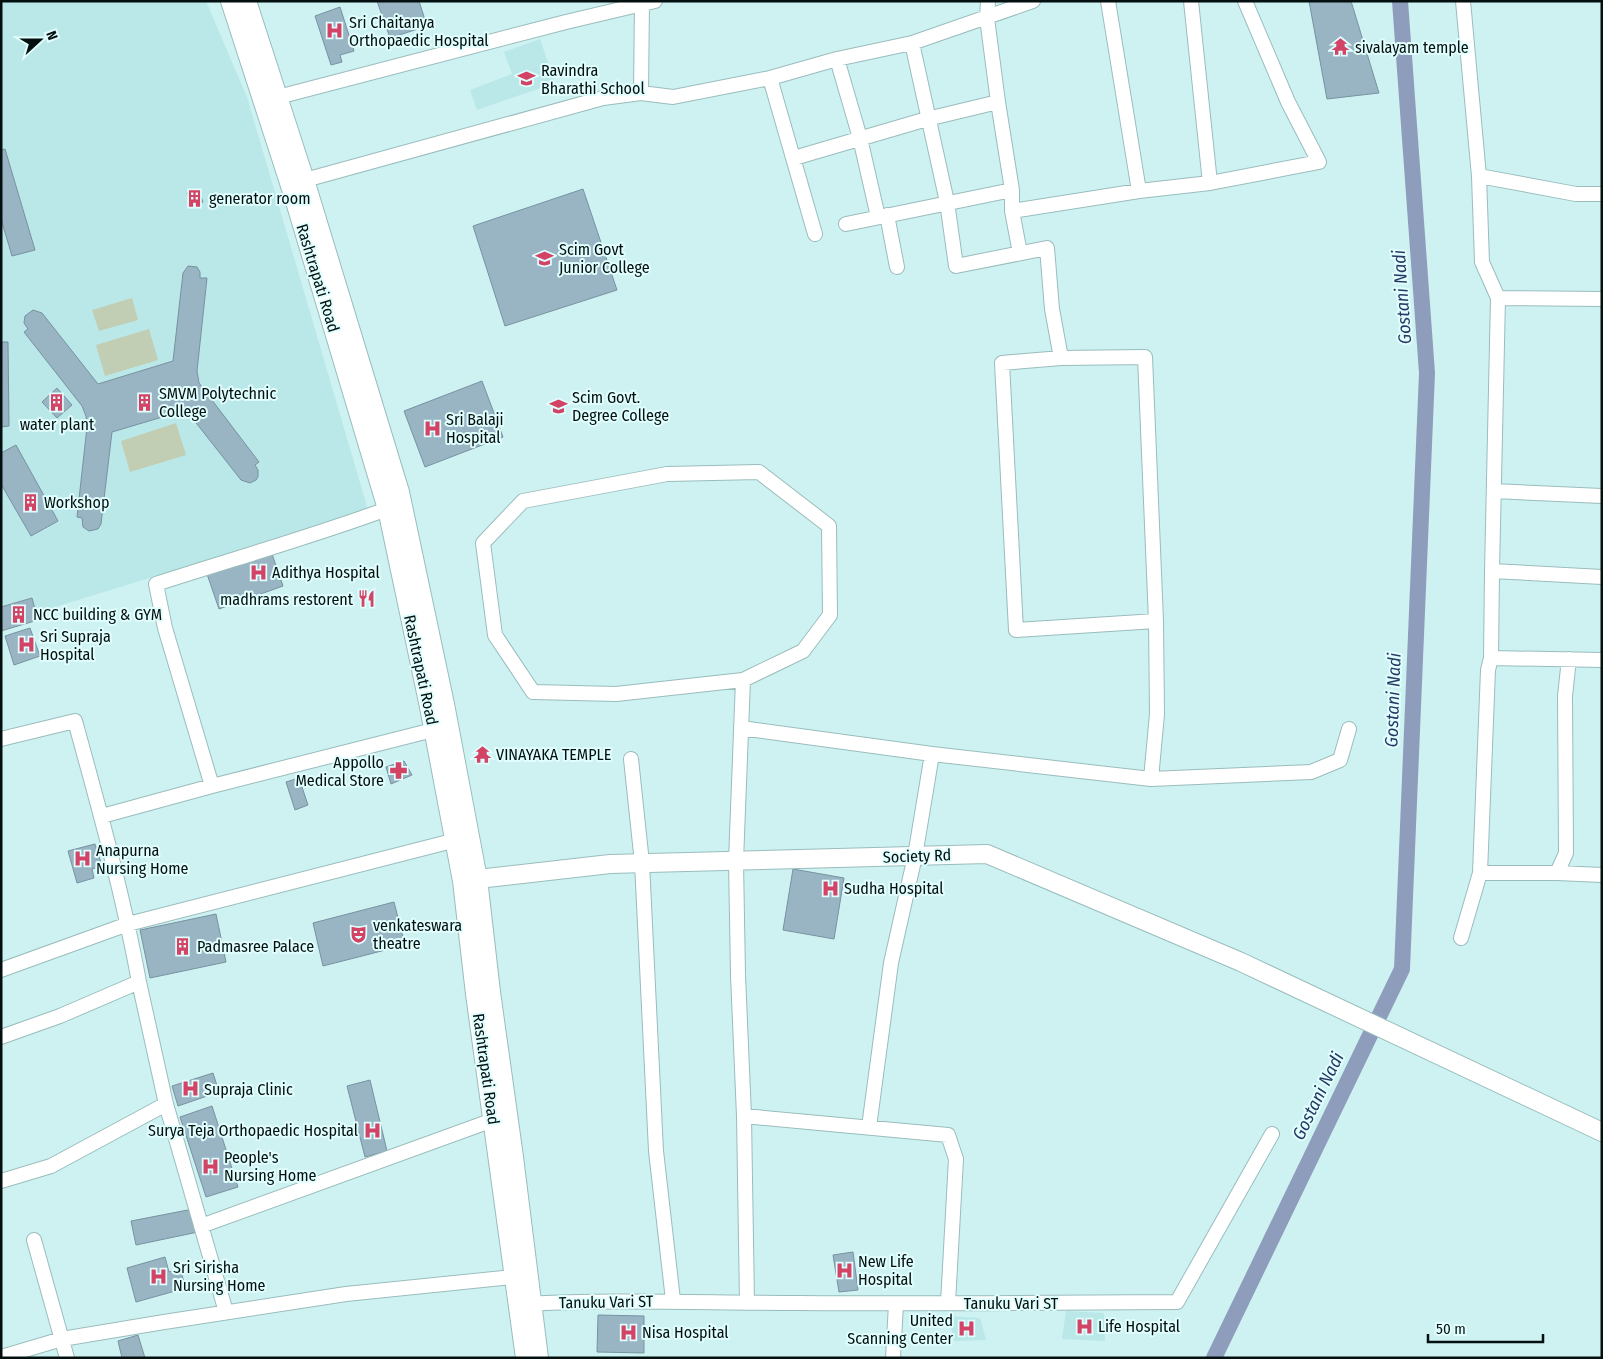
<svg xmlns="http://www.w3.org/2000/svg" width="1603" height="1359" viewBox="0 0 1603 1359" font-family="'Fira Sans Condensed',sans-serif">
<rect width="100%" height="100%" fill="#cef2f2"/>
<path fill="#bae7e8" d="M1,1h205l41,96 121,413 -367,114z
M540,39l15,44 -78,27 -7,-20 42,-16 -8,-22z
M1066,1311l38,2 1,28 -43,-2z
M949,1316l31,2 6,22 -32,1z"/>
<path fill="#c2ceb3" d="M132,298l6,22 -39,11 -7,-21z
M149,329l9,31 -53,16 -9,-31z
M176,423l10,32 -56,17 -9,-31z"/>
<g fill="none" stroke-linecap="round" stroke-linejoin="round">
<path stroke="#8f9dbc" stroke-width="16" d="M1214,1358l188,-389 25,-596 -27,-372"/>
</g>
<path fill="#99b5c4" stroke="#7792a0" d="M377,1h42l8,25 -37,12z
M1309,1h42l28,92 -52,6z
M340,7l14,44 -14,4 2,7 -11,3 -16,-49z
M5,149l30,101 -23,6 -11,-37v-69z
M198,189l5,13 -12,4 -4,-13z
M583,189l34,101 -112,36 -32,-100z
M188,266l9,1 3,5v6h7l-10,93 2,12 60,79 -4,3 3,5v7l-2,3 -6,3 -9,-3 -55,-70 -74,22 -11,92 -3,5 -9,2 -6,-4 -1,-9 -5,-1 10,-90 -1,-11 -4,-10 -58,-74 4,-3 -4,-6 1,-7 8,-6 9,3 56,71 75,-23 10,-88z
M1,342h7l1,84 -8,1z
M482,381l21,56 -78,30 -21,-56z
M57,388l15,17 -15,13 -15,-16z
M16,445l42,76 -27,15 -30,-52v-31z
M271,551l12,35 -64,23 -12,-35z
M32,598l6,22 -37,11v-24z
M30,628l10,28 -26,9 -9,-29z
M404,761l8,14 -21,9 -5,-17z
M299,778l9,27 -13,5 -9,-28z
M95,844l7,22 -10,3 2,9 -17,5 -9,-32z
M793,869l51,9 -10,61 -51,-9z
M394,902l11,43 -82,21 -10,-43z
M216,914l10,48 -76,16 -10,-48z
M213,1073l6,19 -41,14 -6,-20z
M370,1080l17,71 -22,6 -18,-71z
M212,1106l26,81 -32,10 -26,-80z
M193,1209l5,23 -62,13 -5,-24z
M853,1252l5,38 -19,2 -6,-37z
M165,1257l4,15 11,-3 6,19 -50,14 -9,-34z
M598,1315l46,1v37l-47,-1z
M138,1335l7,23h-23l-4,-17z"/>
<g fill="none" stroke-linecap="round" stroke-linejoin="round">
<defs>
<path id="minor" d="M988,1l-1,17 11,84 14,88v21l8,42
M1108,1l31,190
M1191,1l19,182
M912,43l35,159 9,64 91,-18 5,61 9,49
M837,59l23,79 18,79
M770,78l45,156
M641,93l1,-92
M278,97l288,-75 89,-21
M794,158l133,-39 71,-17
M1479,176l97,18h26
M305,180l298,-82 38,-5 32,4 97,-19 67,-19 75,-16 121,-42
M1012,211l127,-20 71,-8 109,-21 -31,-60 -43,-101
M887,215l10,52
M846,224l166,-34
M1498,298l104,1
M759,472l70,54 1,89 -27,36 -60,29 -127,14 -83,-2 -38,-57 -12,-92 40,-42 144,-27z
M1494,491l108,5
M1492,571l110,6
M1491,658l111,2
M743,680l-7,181 2,114 6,141 3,187
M741,728l191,26
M1,739l74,-18c24,87 48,173 64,261l-79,34 -59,21
M631,759l11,104 14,288 17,149
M1151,779l6,-65 -1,-93 -11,-264 -84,1 -59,5 14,267 140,-9
M212,786l221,-56
M102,816l110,-30 -47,-158 -9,-44c77,-25 155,-47 231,-75
M1480,873h77l45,2
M1557,873l9,-20 -1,-157 4,-37
M1461,938l19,-65 8,-203 3,-12 1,-87 6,-273 -16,-36 -3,-86 -16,-175
M1,970l127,-46 336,-86
M139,982l27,122 60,208
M744,1116l204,19 8,24 -8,144
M869,1127l22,-164 24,-107 17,-102 219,25 160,-7 29,-12 9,-31
M1,1181l50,-15 115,-62
M201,1226l292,-106
M34,1240l33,118
M524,1304c92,-5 183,-1 275,-1 126,1 252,0 378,-1l95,-168
M1,1357l61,-18 102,-17 182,-28 177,-18
M893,1358l3,-54"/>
<path id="tertiary" d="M230,1l63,194 94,314 42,198 33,174 13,113 50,364
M247,1l58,179 95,312 45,212 33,175 13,113 23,165 25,201
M478,879l132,-15 377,-10 254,108 361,170"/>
</defs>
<use href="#minor" stroke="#9abcbc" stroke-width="16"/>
<use href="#tertiary" stroke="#9abcbc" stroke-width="20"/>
<use href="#minor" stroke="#fff" stroke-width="14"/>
<use href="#tertiary" stroke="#fff" stroke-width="18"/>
</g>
<defs>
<symbol id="hospital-bare" viewBox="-9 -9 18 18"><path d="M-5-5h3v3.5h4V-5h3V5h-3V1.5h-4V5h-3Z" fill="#d34365" stroke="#e1fefe" stroke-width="2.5" paint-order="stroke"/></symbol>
<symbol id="temple-bare" viewBox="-9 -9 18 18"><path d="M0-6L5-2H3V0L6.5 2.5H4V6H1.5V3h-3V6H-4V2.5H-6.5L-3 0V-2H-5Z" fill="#d34365" stroke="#e1fefe" stroke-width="2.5" paint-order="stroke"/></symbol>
<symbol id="school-bare" viewBox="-9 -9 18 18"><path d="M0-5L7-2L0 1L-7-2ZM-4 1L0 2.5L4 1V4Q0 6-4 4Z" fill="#d34365" stroke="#e1fefe" stroke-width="2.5" paint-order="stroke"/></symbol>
<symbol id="building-bare" viewBox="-9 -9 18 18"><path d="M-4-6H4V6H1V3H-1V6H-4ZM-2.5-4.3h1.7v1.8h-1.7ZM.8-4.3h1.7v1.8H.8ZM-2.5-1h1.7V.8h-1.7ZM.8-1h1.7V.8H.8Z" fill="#d34365" stroke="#e1fefe" stroke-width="2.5" paint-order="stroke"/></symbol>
<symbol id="university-bare" viewBox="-9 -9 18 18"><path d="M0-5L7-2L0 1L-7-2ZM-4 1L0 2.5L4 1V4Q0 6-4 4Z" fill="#d34365" stroke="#e1fefe" stroke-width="2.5" paint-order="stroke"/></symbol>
<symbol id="restaurant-bare" viewBox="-9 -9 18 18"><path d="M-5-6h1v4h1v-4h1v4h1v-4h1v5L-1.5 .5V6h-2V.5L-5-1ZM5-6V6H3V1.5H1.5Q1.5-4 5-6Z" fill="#d34365" stroke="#e1fefe" stroke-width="2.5" paint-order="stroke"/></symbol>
<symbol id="pharmacy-bare" viewBox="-9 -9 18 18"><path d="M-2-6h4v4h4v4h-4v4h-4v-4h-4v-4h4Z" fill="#d34365" stroke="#e1fefe" stroke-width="2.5" paint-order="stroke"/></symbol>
<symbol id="theatre-bare" viewBox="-9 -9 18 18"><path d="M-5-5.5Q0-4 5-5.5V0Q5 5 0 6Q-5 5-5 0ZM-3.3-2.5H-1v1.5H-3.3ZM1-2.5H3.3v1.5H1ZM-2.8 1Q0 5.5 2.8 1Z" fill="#d34365" stroke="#e1fefe" stroke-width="2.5" paint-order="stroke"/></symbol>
</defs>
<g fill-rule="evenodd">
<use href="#hospital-bare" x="322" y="18" width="25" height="25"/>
<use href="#temple-bare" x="1328" y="34" width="25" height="25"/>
<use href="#school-bare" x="514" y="66" width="25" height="25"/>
<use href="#building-bare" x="182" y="186" width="25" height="25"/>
<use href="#university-bare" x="532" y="246" width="25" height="25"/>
<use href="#building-bare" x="132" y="390" width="25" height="25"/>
<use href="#building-bare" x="44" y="390" width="25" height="25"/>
<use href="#university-bare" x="546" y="394" width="25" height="25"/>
<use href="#hospital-bare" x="420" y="416" width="25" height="25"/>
<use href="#building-bare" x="18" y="490" width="25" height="25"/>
<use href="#hospital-bare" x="246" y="560" width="25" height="25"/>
<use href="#restaurant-bare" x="354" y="586" width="25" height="25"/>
<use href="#building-bare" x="6" y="602" width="25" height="25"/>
<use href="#hospital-bare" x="14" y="632" width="25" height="25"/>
<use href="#temple-bare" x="470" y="742" width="25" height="25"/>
<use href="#pharmacy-bare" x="386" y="758" width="25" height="25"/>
<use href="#hospital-bare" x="70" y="846" width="25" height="25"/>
<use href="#hospital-bare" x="818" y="876" width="25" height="25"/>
<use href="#theatre-bare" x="346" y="922" width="25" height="25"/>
<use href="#building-bare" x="170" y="934" width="25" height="25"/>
<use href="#hospital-bare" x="178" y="1076" width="25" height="25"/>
<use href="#hospital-bare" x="360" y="1118" width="25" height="25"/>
<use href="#hospital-bare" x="198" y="1154" width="25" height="25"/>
<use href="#hospital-bare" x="832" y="1258" width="25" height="25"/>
<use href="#hospital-bare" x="146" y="1264" width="25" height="25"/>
<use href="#hospital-bare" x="1072" y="1314" width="25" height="25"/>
<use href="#hospital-bare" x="954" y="1316" width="25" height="25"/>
<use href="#hospital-bare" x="616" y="1320" width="25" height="25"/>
</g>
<g text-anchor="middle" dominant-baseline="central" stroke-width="4" stroke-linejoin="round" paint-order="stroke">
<g font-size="16" fill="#040f0f" stroke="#e1fefe" text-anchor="start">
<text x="349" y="22">Sri Chaitanya<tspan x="349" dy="18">Orthopaedic Hospital</tspan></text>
<text x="1355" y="47">sivalayam temple</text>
<text x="541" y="70">Ravindra<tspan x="541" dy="18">Bharathi School</tspan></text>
<text x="209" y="198">generator room</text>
<text x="559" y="249">Scim Govt<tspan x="559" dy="18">Junior College</tspan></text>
<text x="159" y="393">SMVM Polytechnic<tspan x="159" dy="18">College</tspan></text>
<text x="572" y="397">Scim Govt.<tspan x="572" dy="18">Degree College</tspan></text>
<text x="446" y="419">Sri Balaji<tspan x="446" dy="18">Hospital</tspan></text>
<text x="57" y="424" text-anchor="middle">water plant</text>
<text x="44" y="502">Workshop</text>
<text x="272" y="572">Adithya Hospital</text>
<text x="353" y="599" text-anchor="end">madhrams restorent</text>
<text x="33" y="614">NCC building &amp; GYM</text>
<text x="40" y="636">Sri Supraja<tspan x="40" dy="18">Hospital</tspan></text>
<text x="496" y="754">VINAYAKA TEMPLE</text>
<text x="384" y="762" text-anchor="end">Appollo<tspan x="384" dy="18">Medical Store</tspan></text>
<text x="96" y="850">Anapurna<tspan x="96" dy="18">Nursing Home</tspan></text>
<text x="844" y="888">Sudha Hospital</text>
<text x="373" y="925">venkateswara<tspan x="373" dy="18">theatre</tspan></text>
<text x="197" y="946">Padmasree Palace</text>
<text x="204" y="1089">Supraja Clinic</text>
<text x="358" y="1130" text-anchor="end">Surya Teja Orthopaedic Hospital</text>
<text x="224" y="1157">People's<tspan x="224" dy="18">Nursing Home</tspan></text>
<text x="858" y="1261">New Life<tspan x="858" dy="18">Hospital</tspan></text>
<text x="173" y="1267">Sri Sirisha<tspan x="173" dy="18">Nursing Home</tspan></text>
<text x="953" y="1320" text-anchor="end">United<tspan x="953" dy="18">Scanning Center</tspan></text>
<text x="1098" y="1326">Life Hospital</text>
<text x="642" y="1332">Nisa Hospital</text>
</g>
<g font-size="16" fill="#040f0f" stroke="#e1fefe">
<text transform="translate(318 278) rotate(73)">Rashtrapati Road</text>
<text transform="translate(421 670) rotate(78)">Rashtrapati Road</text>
<text transform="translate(917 856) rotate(-2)">Society Rd</text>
<text transform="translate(486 1069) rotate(82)">Rashtrapati Road</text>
<text transform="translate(606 1302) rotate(-1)">Tanuku Vari ST</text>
<text x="1011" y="1303">Tanuku Vari ST</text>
</g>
<g font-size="18" font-style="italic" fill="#273863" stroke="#e1fefe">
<text transform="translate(1402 297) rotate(-94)">Gostani Nadi</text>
<text transform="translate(1393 700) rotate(-88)">Gostani Nadi</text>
<text transform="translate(1318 1096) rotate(-64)">Gostani Nadi</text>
</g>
</g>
<rect width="1603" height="1359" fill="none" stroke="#040f0f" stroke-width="5"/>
<g transform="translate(40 40) rotate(69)" stroke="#e1fefe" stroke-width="4" paint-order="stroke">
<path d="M0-4L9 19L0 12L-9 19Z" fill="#040f0f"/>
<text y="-8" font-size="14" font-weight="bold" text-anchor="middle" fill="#040f0f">N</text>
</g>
<path d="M1428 1334v8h115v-8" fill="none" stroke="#040f0f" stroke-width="2.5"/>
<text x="1436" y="1334" font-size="15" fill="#040f0f" stroke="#e1fefe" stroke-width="4" paint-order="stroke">50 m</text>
</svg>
